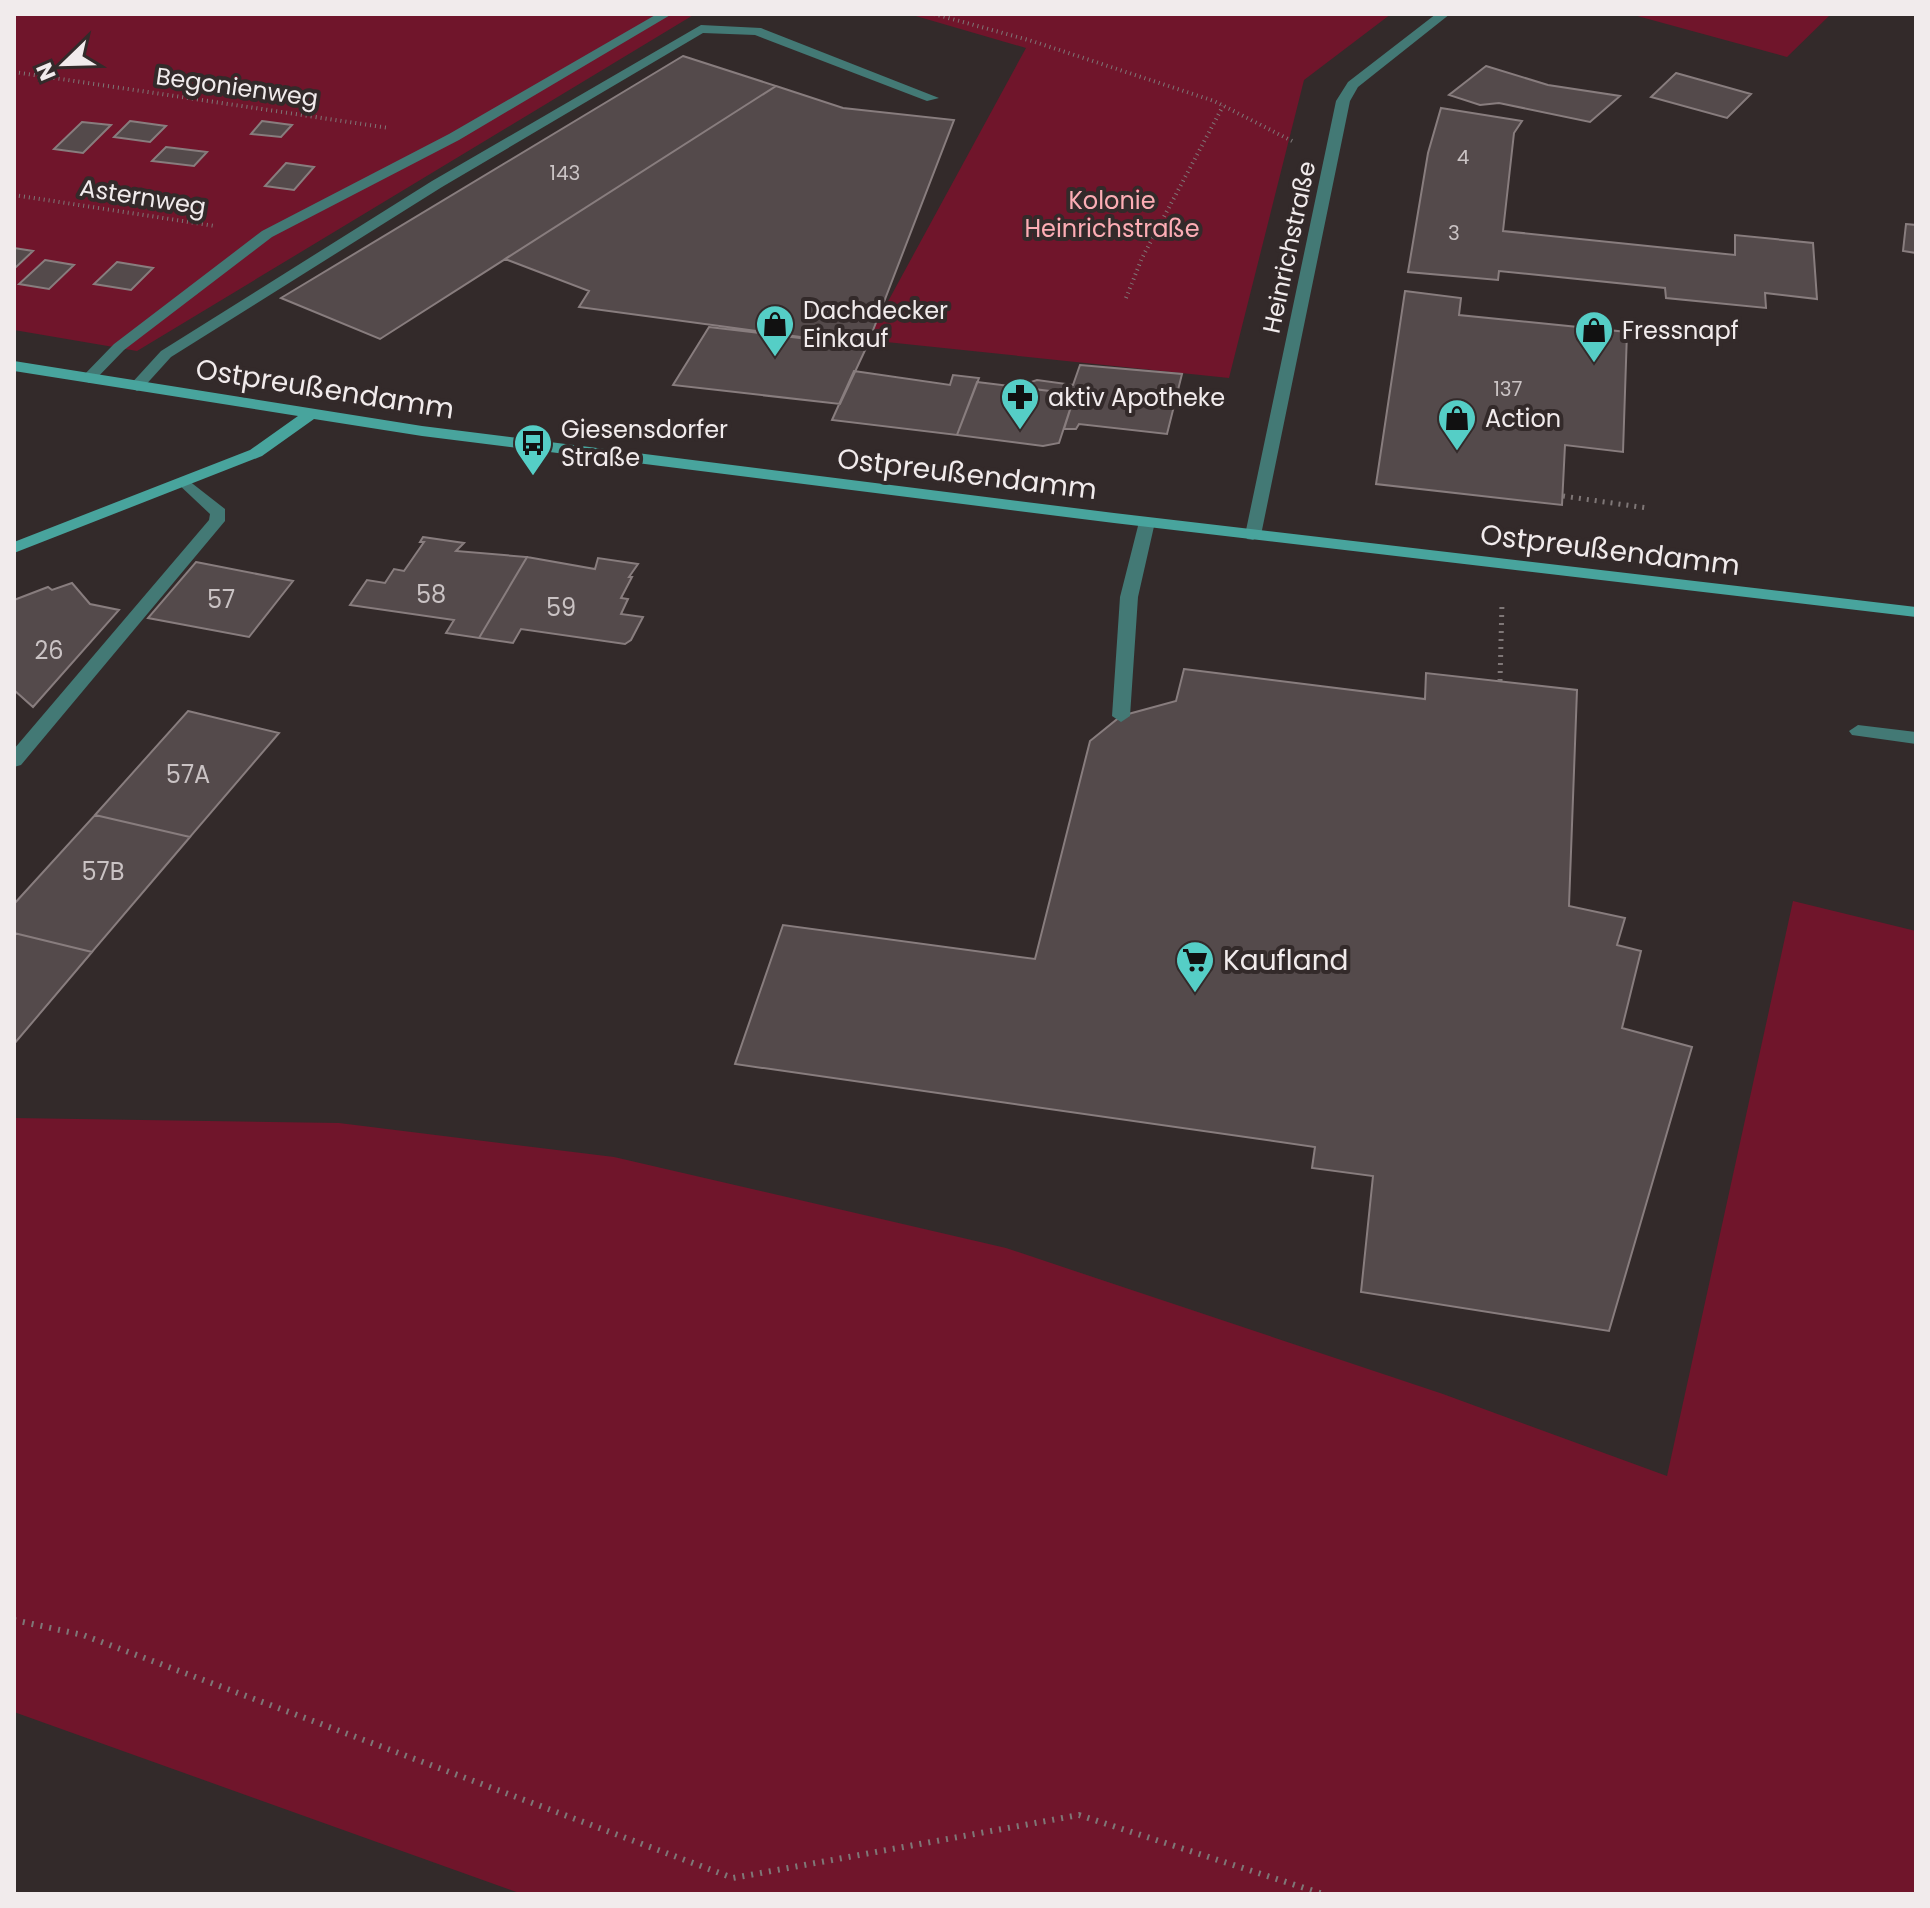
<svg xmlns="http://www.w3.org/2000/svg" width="1930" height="1908" viewBox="0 0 1930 1908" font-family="Poppins,sans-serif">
<rect width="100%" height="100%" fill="#332a2a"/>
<path fill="#70152b" d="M14,14h681l-558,337 -123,-21z
M909,14h482l-87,66 -75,298 -362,-38 159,-292z
M1630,14h201l-44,43z
M1793,901l123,30v963h-1394l-508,-182v-594l325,5 275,34 392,91 437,146 224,82z"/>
<path fill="#544a4b" stroke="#887d7e" stroke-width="2" d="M683,56l93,30 -396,253 -99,-41z
M1486,66l62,19 72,11 -30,26 -91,-19 -19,2 -31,-10z
M1676,73l75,21 -24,24 -76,-21z
M776,86l67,22 111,12 -87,226 -288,-39 10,-16 -84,-32z
M1441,108l81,13 -8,12 -11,98 232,24v-20l78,8 4,56 -52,-6 1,15 -100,-10 -1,-10 -166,-17 -1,9 -90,-8 20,-119z
M130,121l36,5 -16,16 -36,-5z
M262,121l30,4 -11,12 -30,-3z
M82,122l29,3 -28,28 -29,-4z
M166,147l41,5 -13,14 -42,-5z
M286,163l28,4 -20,23 -29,-4z
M1906,224l10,1v28l-13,-2z
M14,248l19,3 -19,18z
M45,260l29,5 -25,24 -30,-5z
M117,262l36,6 -22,22 -37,-6z
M1405,291l56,7 -2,17 168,17 -4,120 -58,-7 -3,60 -186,-21z
M709,327l158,19 -27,58 -167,-19z
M1080,365l102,9 -15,60 -88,-10 -3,5h-12l11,-35 -59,-7 21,-7 36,5z
M854,371l96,14 3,-10 26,3 -22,57 -125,-15z
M977,382l98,12 -16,49 -16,3 -86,-11z
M423,537l41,6 -8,8 71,6 -48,81 -33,-5 8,-13 -104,-15 17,-25 18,3 9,-14 10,2 20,-29h-4z
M527,557l68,12 3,-11 40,6 -9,13h3l-11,21 7,1 -7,15 22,3 -12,23 -6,4 -104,-15 -8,14 -34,-5z
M196,562l97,19 -44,56 -101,-19z
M72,583l18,21 29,6 -86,97 -19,-17v-90l34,-13 4,3z
M1184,669l241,30 1,-26 151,17 -8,216 56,12 -8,27 24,6 -19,77 70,19 -83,284 -248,-39 12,-116 -61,-8 3,-21 -580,-83 48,-139 252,34 55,-218 31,-25 55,-15z
M188,711l91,22 -89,104 -95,-22z
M95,815l95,22 -98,115 -78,-19v-29z
M14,933l78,19 -78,92z"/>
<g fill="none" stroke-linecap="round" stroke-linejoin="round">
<path stroke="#7f7777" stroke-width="4" stroke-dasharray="1 4" stroke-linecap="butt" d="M934,14l98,27 182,60 80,41
M14,72l375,56
M14,195l201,31
M1126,298l16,-40 81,-152"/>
<path stroke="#7f7777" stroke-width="5" stroke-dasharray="2 6" stroke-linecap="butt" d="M1563,496l84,12
M1500,681l2,-78"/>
<path stroke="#7f7777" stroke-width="6" stroke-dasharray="2 7" stroke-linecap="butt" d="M14,1620l69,15 650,243 346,-63 244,79"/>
<path fill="#437975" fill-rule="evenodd" d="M657,14h15l-213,126 -187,97 -148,113 -30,31 -5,2 -8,-5 33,-34 148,-113 187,-97z
M701,25l60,3 178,70 -12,3 -172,-66 -52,-2 -261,154 -271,170 -29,32 -5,2 -8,-5 32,-35 271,-170z
M184,477l41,32v12l-204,244 -7,2v-18l195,-229 1,-6 -34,-32z
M1147,517l8,5 -17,75 -8,119 -9,6 -9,-6 8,-119 19,-75z
M1858,725l58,7v12l-64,-9 -3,-4z"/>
<path fill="#437975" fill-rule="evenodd" d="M1436,14h14l-92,73 -8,14 -89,434 -8,5 -6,-1 -2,-4 91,-434 12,-19z"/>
<path fill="#48a49d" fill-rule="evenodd" d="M14,361l408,65 692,87 802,94v10l-802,-94 -692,-87 -108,-17 -52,37 -248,97v-11l236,-92 48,-34 -284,-45z"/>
</g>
<defs>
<symbol id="shop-pin" viewBox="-11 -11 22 30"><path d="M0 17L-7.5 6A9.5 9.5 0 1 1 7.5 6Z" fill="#55cec6" stroke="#332a2a"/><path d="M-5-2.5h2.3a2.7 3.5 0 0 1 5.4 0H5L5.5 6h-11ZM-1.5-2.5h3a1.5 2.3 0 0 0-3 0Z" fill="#111"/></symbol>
<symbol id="pharmacy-pin" viewBox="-11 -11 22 30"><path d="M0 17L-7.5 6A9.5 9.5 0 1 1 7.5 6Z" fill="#55cec6" stroke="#332a2a"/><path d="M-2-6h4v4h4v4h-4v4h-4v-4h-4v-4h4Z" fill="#111"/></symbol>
<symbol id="bus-pin" viewBox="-11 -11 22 30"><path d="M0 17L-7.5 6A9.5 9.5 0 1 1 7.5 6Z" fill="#55cec6" stroke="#332a2a"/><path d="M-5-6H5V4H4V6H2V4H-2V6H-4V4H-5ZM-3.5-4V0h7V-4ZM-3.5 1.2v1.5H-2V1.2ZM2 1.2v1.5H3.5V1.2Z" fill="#111"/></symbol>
<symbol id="supermarket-pin" viewBox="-11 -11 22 30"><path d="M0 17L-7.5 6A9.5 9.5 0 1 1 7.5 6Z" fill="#55cec6" stroke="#332a2a"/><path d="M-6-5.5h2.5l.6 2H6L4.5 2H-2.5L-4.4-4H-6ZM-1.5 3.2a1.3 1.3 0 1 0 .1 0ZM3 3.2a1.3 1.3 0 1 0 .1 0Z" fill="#111"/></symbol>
</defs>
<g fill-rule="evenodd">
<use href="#shop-pin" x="753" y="302" width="44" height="60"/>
<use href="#shop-pin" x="1572" y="308" width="44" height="60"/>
<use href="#pharmacy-pin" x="998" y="375" width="44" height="60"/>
<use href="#shop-pin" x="1435" y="396" width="44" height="60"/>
<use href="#bus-pin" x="511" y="421" width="44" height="60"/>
<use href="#supermarket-pin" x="1173" y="938" width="44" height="60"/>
</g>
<g text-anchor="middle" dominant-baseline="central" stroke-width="8" stroke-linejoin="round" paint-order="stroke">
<g font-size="20" fill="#cac3c4">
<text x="1463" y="157">4</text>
<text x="565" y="173">143</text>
<text x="1454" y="233">3</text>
<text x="1508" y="389">137</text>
</g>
<g font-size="24" fill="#f1ebec" stroke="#332a2a">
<text transform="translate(237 87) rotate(8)">Begonienweg</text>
<text transform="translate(143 197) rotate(9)">Asternweg</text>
<text transform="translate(1289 247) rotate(-78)">Heinrichstraße</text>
</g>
<g font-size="24" fill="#fdadb5" stroke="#332a2a">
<text x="1112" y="200">Kolonie<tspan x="1112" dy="28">Heinrichstraße</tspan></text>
</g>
<g font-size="24" fill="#f1ebec" stroke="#332a2a" text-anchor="start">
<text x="803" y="310">Dachdecker<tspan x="803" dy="28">Einkauf</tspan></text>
<text x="1622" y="330">Fressnapf</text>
<text x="1048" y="397">aktiv Apotheke</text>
<text x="1485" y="418">Action</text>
<text x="561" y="429">Giesensdorfer<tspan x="561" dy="28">Straße</tspan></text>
</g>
<g font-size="24" fill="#cac3c4">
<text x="431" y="594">58</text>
<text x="221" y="599">57</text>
<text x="561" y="607">59</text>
<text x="49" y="650">26</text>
<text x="188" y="774">57A</text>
<text x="103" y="871">57B</text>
</g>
<g font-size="28" fill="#f1ebec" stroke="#332a2a">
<text transform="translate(325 389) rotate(9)">Ostpreußendamm</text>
<text transform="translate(967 474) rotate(7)">Ostpreußendamm</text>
<text transform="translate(1610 550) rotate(7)">Ostpreußendamm</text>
</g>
<g font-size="28" fill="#f1ebec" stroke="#332a2a" text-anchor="start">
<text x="1223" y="960">Kaufland</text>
</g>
</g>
<rect width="1930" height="1908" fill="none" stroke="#f1ebec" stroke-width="32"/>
<g transform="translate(64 64) rotate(247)" stroke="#332a2a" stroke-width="6" paint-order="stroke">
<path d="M0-6L14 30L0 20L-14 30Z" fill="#f1ebec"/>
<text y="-12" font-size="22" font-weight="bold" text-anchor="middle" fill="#f1ebec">N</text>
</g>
</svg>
